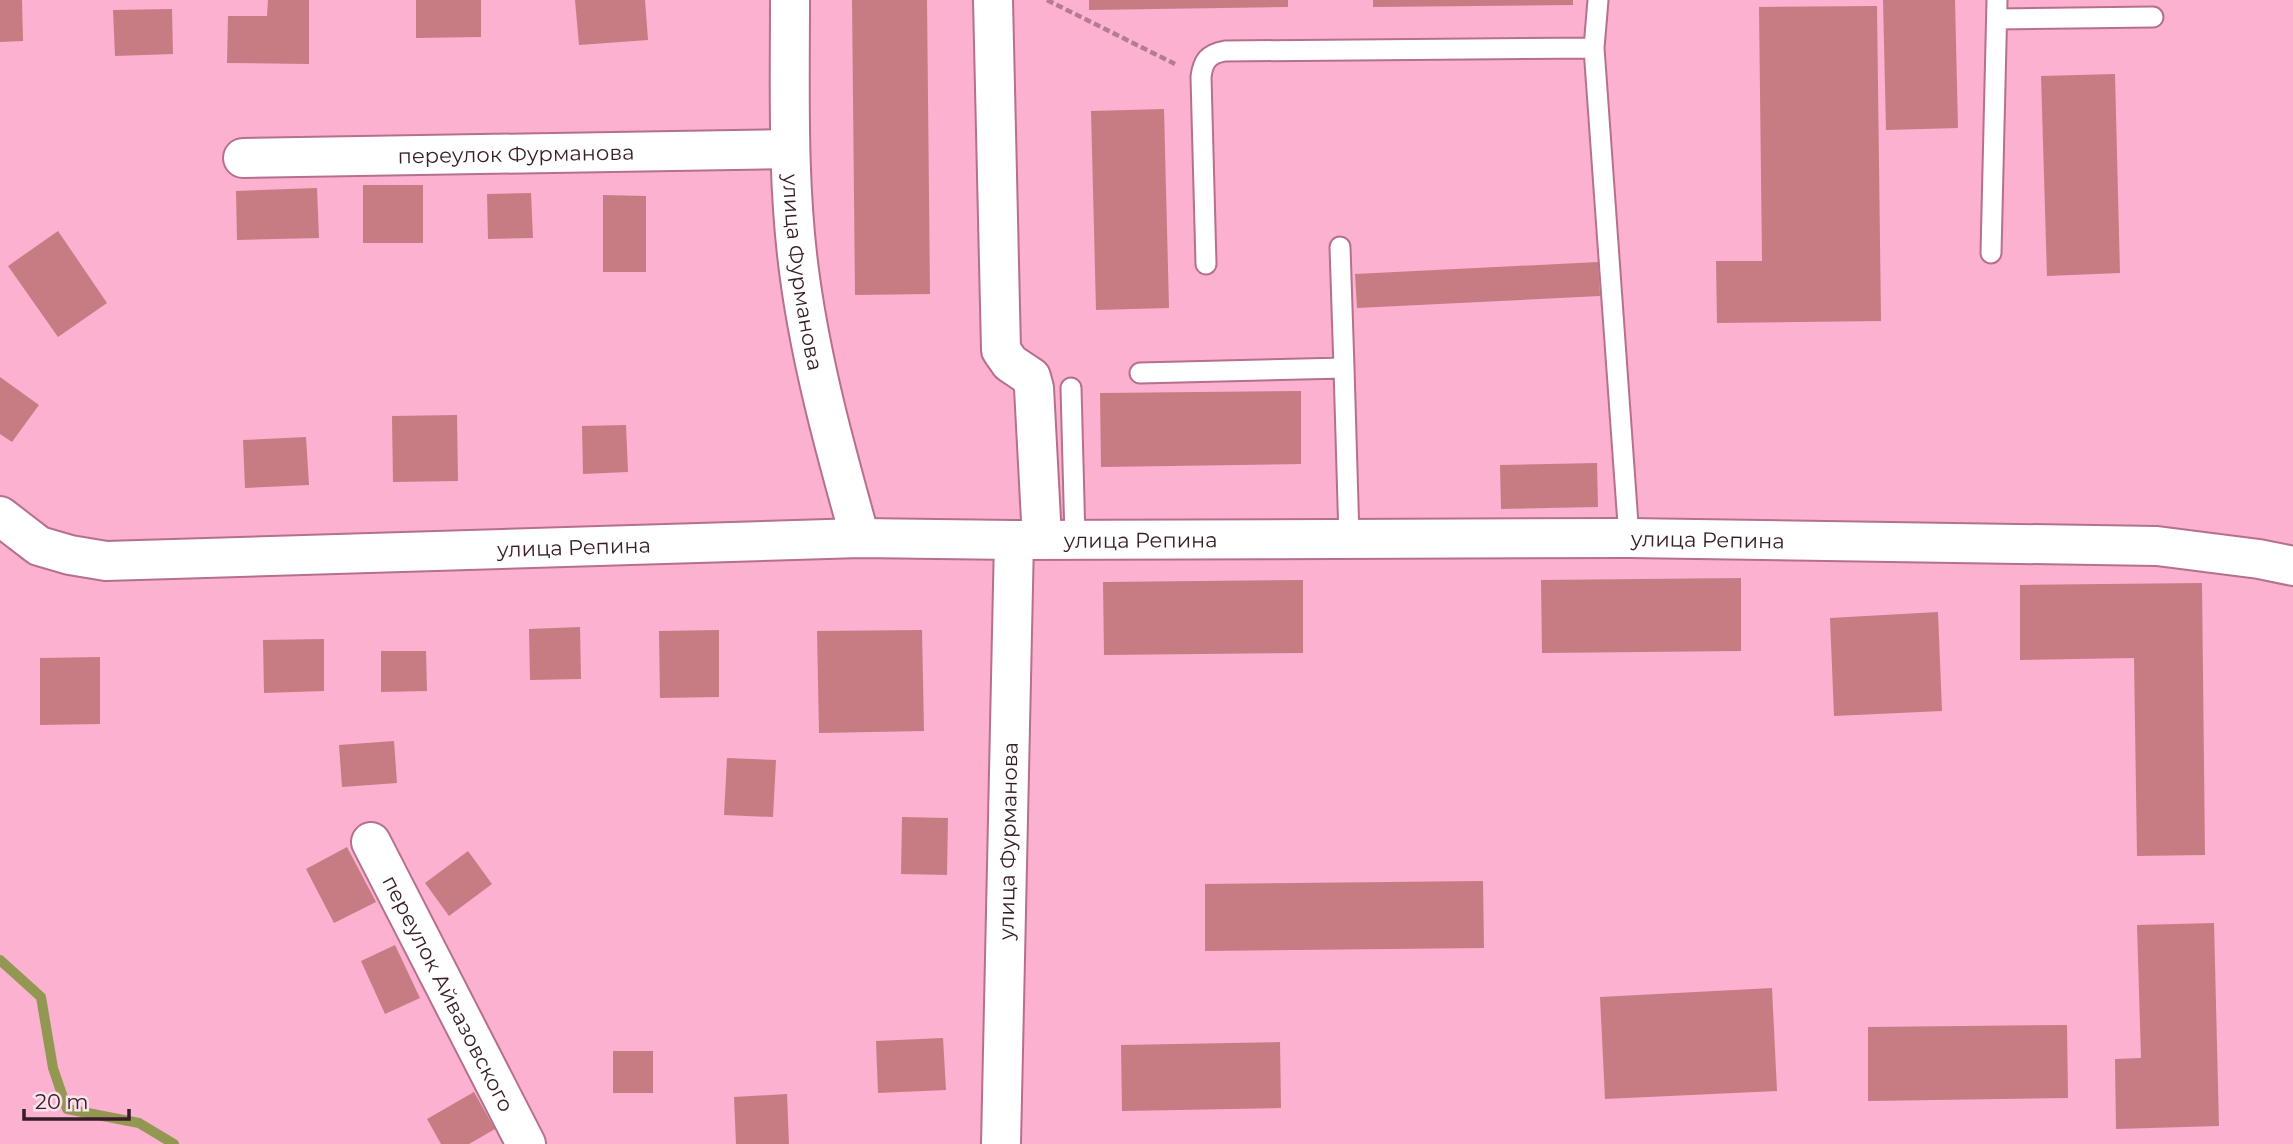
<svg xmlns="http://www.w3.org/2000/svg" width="2293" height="1144" viewBox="0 0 2293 1144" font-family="Montserrat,sans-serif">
<rect width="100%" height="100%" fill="#fbb1cf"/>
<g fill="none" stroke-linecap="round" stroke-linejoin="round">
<path stroke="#929852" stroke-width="10" d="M0,960l41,37 12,71 14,41 72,14 35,21"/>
</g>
<path fill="#c77c83" d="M0,0h22l1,41 -23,1z
M268,0h41v64l-82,-1 1,-47h39z
M416,0h65v37l-65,1z
M575,0h70l3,40 -69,5z
M852,0h75l3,294 -75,1z
M1089,0h199v7l-199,3z
M1373,0h200v5l-200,2z
M1883,0h72l3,128 -72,2z
M1877,6l4,315 -164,2 -1,-62h46l-3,-254z
M172,9l1,45 -58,2 -2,-46z
M2115,74l5,199 -73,3 -6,-200z
M1164,109l5,199 -73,2 -5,-199z
M363,185h60v58h-60z
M317,188l2,50 -82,2 -1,-49z
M531,193l2,45 -45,1 -1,-45z
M603,195l43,1v76h-43z
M58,231l49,72 -49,34 -50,-71z
M1598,262l2,34 -243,12 -2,-34z
M0,377l39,28 -27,37 -12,-8z
M1301,391v73l-200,3 -1,-74z
M457,415l1,66 -65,1 -1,-66z
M626,425l2,47 -45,2 -1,-48z
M306,437l3,48 -64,3 -2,-48z
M1597,463l1,44 -97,2 -1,-44z
M1741,578v73l-199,2 -1,-73z
M1303,580v73l-199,2 -1,-73z
M2202,583l3,272 -68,1 -3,-198 -114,2v-75z
M1938,612l4,99 -108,5 -4,-98z
M580,627l1,52 -51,1 -1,-51z
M719,630v67l-59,1 -1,-67z
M922,630l2,101 -105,2 -2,-102z
M324,639v52l-60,2 -1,-53z
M381,651h45l1,40 -46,1z
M100,657v67l-60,1v-67z
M394,741l3,42 -55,4 -3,-42z
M727,758l49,2 -3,57 -49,-2z
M902,817l46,1 -1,57 -46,-1z
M347,847l29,55 -42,21 -28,-54z
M468,851l24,33 -43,32 -24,-33z
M1483,881l1,67 -279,3v-67z
M2214,923l5,203 -103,3 -1,-70 26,-1 -4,-133z
M395,945l25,53 -35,16 -24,-53z
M1772,988l5,103 -172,8 -5,-102z
M2067,1025l1,73 -200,3v-74z
M943,1038l3,52 -68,3 -2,-52z
M1280,1042l1,66 -159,3 -1,-66z
M613,1051h40v42h-40z
M474,1092l21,37 -26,15h-28l-14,-25z
M787,1094l2,50h-53l-2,-47z"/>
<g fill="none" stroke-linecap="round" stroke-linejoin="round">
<defs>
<path id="lane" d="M1598,0l-4,48 35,490
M1997,19l156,-2
M1340,247l4,121
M1991,253l6,-253
M1206,264l-5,-187c2,-16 7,-23 24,-26l369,-3
M1140,373l204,-5 5,170
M1071,388l4,151"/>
<g id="street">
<path id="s1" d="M790,0c0,92 -3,186 10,278 12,88 36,174 60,260"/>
<path d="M993,0l8,350 9,13 21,14 3,11 8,151"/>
<path id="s2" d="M243,158l547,-9"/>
<path id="s3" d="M0,516l39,30 31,9 36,6 754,-23 154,2 615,-2 528,8 102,13 34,7"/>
<path id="s4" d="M371,842l155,302"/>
<path id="s5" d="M1001,1144l13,-604"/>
</g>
</defs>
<use href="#lane" stroke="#b5708d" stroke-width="23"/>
<use href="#street" stroke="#b5708d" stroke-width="42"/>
<path stroke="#b47b93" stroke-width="4.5" stroke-dasharray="7 3.5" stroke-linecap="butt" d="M1047,0l128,64"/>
<use href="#lane" stroke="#fff" stroke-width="19"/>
<use href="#street" stroke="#fff" stroke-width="38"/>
</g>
<g text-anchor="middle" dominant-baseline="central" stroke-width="6" stroke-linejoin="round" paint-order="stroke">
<g font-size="21" fill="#381c28" stroke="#fbe3ec">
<text stroke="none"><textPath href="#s2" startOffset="273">переулок Фурманова</textPath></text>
<text stroke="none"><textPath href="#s1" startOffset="273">улица Фурманова</textPath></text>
<text stroke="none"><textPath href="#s3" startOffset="1153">улица Репина</textPath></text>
<text stroke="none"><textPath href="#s3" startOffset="1720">улица Репина</textPath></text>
<text stroke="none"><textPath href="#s3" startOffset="586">улица Репина</textPath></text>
<text stroke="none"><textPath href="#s5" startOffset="303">улица Фурманова</textPath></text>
<text stroke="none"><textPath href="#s4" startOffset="170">переулок Айвазовского</textPath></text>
</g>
</g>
<path d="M24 1109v10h105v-10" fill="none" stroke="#381c28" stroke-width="3.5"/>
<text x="35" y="1109" font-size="21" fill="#381c28" stroke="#fbe3ec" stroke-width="5" paint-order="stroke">20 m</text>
</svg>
